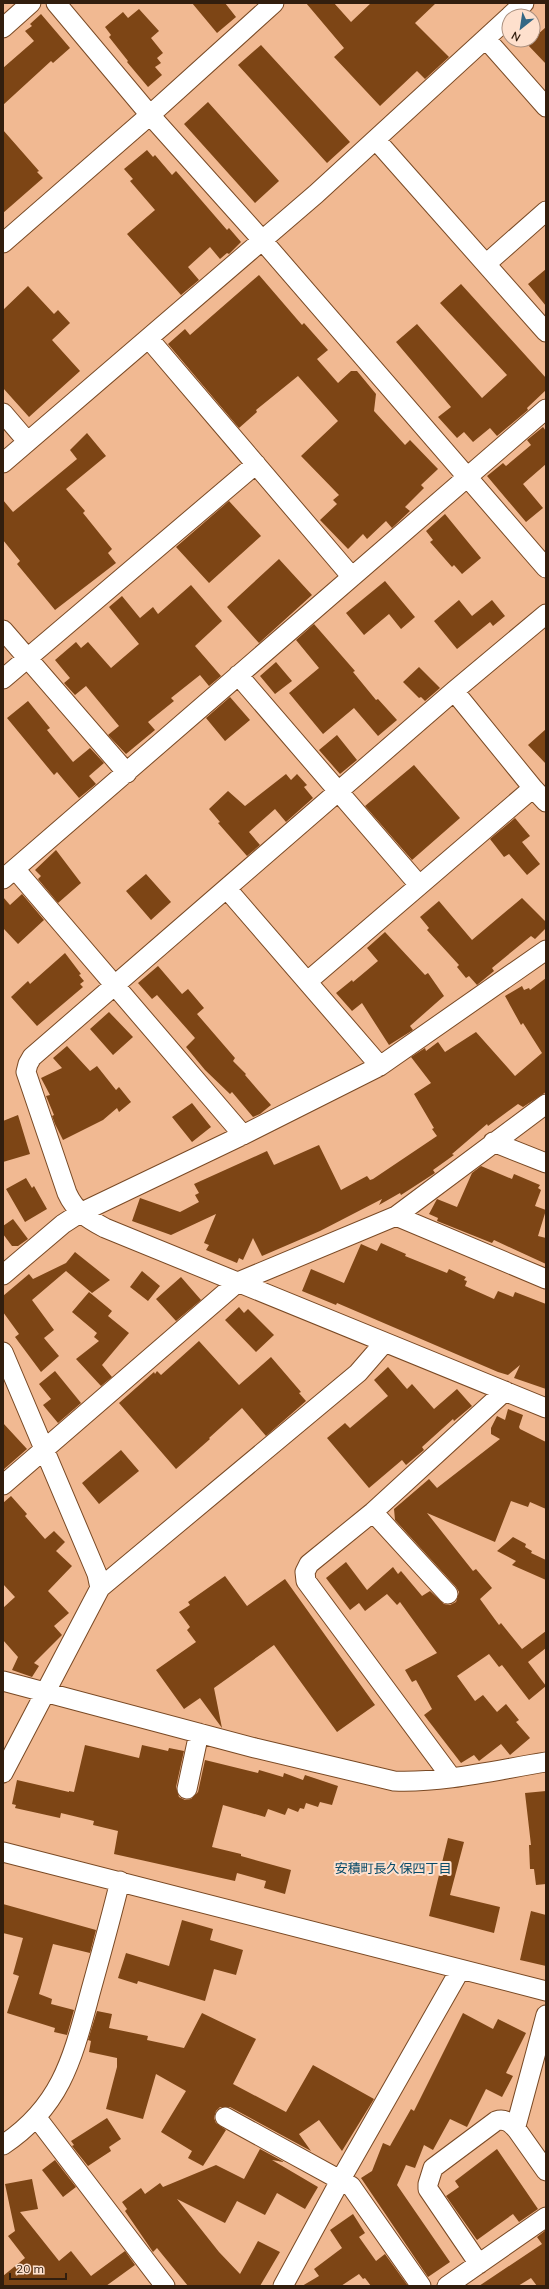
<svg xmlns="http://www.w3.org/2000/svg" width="549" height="2289" viewBox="0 0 549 2289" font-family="Mulish,'Noto Sans JP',sans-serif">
<rect width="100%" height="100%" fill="#f1b992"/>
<path fill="#7d4515" d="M192,3h33l11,14 -19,16z
M306,3h28l17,19 20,-19h65l-21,20 34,34 -24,22 -8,-8 -37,35 -46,-49 10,-9z
M139,9l20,22 -8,7 12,15 -6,5 4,5 -6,4 7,8 -14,12 -21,-25 1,-1 -19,-24 2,-2 -6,-8 18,-15 5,6z
M41,14l29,34 -17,15 -2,-2 -48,44v-37l31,-27 -9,-10 7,-5 -2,-2z
M546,27v37l-19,-20z
M261,45l89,97 -23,21 -89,-98z
M208,102l71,79 -24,22 -71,-79z
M3,130l36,41 -2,1 6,6 -40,35z
M147,150l6,7 2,-2 17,20 4,-4 51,59 2,-2 12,14 -12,12 -2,-1 -7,6 -10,-12 -22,20 11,13 -18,15 -54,-61 28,-24 -25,-29 3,-2 -9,-10z
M546,269v37l-18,-22z
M259,275l43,50 2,-2 24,27 -11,9 21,24 13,-12h6l19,23 -2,17 31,34 5,-5 28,29 -17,16 3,3 -19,19 5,4 -18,17 -6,-7 -19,18 -4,-5 -15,15 -28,-29 17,-16 -4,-4 6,-5 -38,-39 37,-35 -40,-45 -42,34 1,2 -18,16 -71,-84 17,-15 5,6z
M461,284l85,94v12l-19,18 1,2 -31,26 -7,-8 -17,14 -9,-10 -7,6 -19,-21 13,-10 -55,-65 21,-18 65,74 25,-23 -67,-72z
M28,286l26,28 4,-4 12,13 -18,17 28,31 -51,46 -26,-29v-78z
M543,427l3,4v33l-23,20 20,24 -17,14 -39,-46 16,-13 3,3 25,-21 -4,-5z
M87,433l19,23 -40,33 19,22 -2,2 29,36 -4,4 8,10 -61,47 -38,-46 3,-3 -17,-21v-40l10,12 64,-53 -7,-9z
M229,501l32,35 -52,47 -33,-36z
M445,514l36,44 -19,16 -8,-9 -2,2 -22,-25 3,-2 -7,-9z
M279,559l33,36 -53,48 -32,-36z
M385,581l30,36 -14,12 -12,-15 -25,21 -18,-22z
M191,585l31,36 -27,25 26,30 -12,10 -9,-11 -29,23 3,3 -26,21 7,8 -29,24 -18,-19 11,-9 -33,-40 -11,9 -11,-12 6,-5 -15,-18 21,-18 5,6 7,-6 23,26 28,-24 -30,-37 13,-11 18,22 13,-11 5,7z
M459,600l13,16 20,-16 13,16 -12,10 -3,-4 -33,27 -23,-28z
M314,624l41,47 -2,1 23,28 2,-1 19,21 -19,16 -24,-28 -31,26 -34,-41 30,-25 -23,-28z
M276,662l16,19 -17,13 -15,-18z
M419,667l21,21 -15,13 -4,-4 -2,1 -16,-16z
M230,697l20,23 -25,21 -19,-23z
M28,701l22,27 -3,2 26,32 17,-14 14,15 -15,13 7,8 -17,14 -22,-26 -3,3 -47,-57z
M546,729v35l-18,-19z
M337,735l20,25 -17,14 -21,-24z
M414,765l46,53 -48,42 -47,-54z
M286,774l5,6 6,-6 10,11 -3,2 9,11 -27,24 -11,-13 -26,23 11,13 -13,11 -29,-33 2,-1 -11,-13 19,-18 17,15z
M515,818l15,18 -8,6 18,22 -13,11 -18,-21 -5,3 -14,-18z
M56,850l25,33 -23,20 -20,-24 3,-3 -6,-6z
M146,874l25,28 -20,18 -25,-29z
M22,894l22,26 -26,24 -15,-16v-31l7,8z
M522,898l24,24v6l-11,11 -4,-3 -39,32 2,3 -17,14 -8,-9 -3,2 -9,-11 2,-2 -32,-35 2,-2 -9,-11 19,-16 33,39z
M385,932l40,43 3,-2 16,23 -34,30 3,4 -24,15 -27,-42 -10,8 -16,-18 16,-13 1,2 25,-21 -11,-13z
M65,953l16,21 -2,1 5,6 -4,3 3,3 -46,39 -26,-29 17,-16 2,3z
M158,966l24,28 6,-5 16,19 -7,6 38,44 -2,3 13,13 -1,1 26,30 -11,9 -7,3 -21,-25 -2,2 -25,-24 -19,-23 9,-9 -38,-43 -5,4 -14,-16z
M546,978v114l-23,15 -5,-3 -30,22 -1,-2 -35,30 2,1 -21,15 2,3 -34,22 -1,-2 -21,12 3,-6 -62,32 -58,25 -9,-18 -10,22 -4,-2 -2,5 -31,-13 3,-5 -5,-2 12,-29 -45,21 -39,-14 8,-23 40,14 19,-10 -4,-7 4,-2 -5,-9 73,-33 7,14 45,-20 22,45 26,-14 3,4 3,-1 64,-43 -5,-7 2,-1 -20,-34 17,-11 -20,-26 14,-9 1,3 12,-9 7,10 31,-20 39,44 27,-23 -19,-30 -2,2 -16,-29 17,-10 2,4 5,-2 1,2z
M109,1012l24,25 -20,18 -23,-26z
M67,1046l23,25 7,-5 19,24 3,-3 12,15 -12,10 -2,-4 -14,12 -40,20 -8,-16 -3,-8 2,-1 -8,-19 4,-1 -9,-17 21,-10 -9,-10z
M192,1103l19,24 -19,15 -20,-25z
M18,1115l12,39 -27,8v-41z
M481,1166l31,13 2,-5 26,11 -2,3 3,2 -6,16 11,4 -8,26 8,2v26l-52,-24 -2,3 -55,-22 1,-3 -9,-4 8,-15 20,8 15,-34z
M26,1178l6,10 2,-2 13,23 -22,13 -19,-33z
M13,1219l15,20 -10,7h-6l-9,-12v-8z
M381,1243l25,11 -1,2 42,17 2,-4 17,8 -2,3 3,1 -2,5 29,13 4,-8 15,6 2,-5 31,12v85l-32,-11 6,-13 -12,10 -10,-3 -161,-69 -1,2 -34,-14 9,-22 33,14 17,-39 16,7z
M75,1252l35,28 -18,13 -26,-22 -34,29 22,30 -10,8 15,18 -18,16 -26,-35 4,-3 -16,-22v-16l26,-22 4,5 33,-16z
M142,1271l18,15 -12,15 -18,-14z
M181,1277l20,23 -25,21 -20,-22z
M89,1292l23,19 -4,5 21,17 -27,32 10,12 -11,9 -25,-27 23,-18 -5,-4 3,-4 -25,-21z
M239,1307l5,6 4,-4 26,26 -18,17 -31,-32z
M199,1341l40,44 32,-28 30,35 -2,1 7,8 -40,35 -24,-28 -33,30 1,1 -34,30 -57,-66 35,-31 1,2 2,-3 4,4z
M388,1367l19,22 5,-5 22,25 23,-20 15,17 -18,15 -1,-2 -31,28 2,3 -18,15 -4,-5 -33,28 -42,-50 18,-15 5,5 38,-32 -14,-16z
M55,1371l26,32 -23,20 -15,-18 8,-6 -12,-15z
M508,1409l15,6 -4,12 1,2 26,13v67l-16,-7 -2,5 -17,-6 -16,41 -68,-29 46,58 3,-2 16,19 -12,11 19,26 2,-2 21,26 24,-18v17l-18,14 18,24 -17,14 -27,-35 -3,2 -10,-13 -32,22 18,25 8,-6 14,17 9,-8 13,16 -3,2 14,16 -20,17 -9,-11 -22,17 -5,-6 -13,8 -37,-48 8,-6 -16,-29 -4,2 -7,-12 32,-17 -37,-51 -3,3 -10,-11 -22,17 -6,-8 -9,7 -24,-32 20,-16 21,28 26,-23 5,7 3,-3 21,25 8,-5 14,13 6,1 6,-3 3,-10 -3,-5 -61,-67 -1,-11 35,-30 8,9 63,-49 -9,-5v-6l6,-12 8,4z
M3,1423l24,26 -24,21z
M121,1450l18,21 -40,33 -17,-21z
M11,1496l16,18 -2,2 20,23 9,-8 11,11 -9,9 16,15 -24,25 21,22 -15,13 8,9 -28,28 5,3 -7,11 -20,-7 6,-13 -15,-17v-32l12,-11 -12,-13v-81z
M513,1537l13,7 -1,3 7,4 -1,2 15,7v20l-34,-15 4,-4 -19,-10z
M225,1576l22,30 38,-27 90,126 -38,27 -63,-87 -60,43 8,40 -22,-30 -16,11 -28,-39 40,-28 -9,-12 3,-3 -11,-15 11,-7 -2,-3z
M85,1745l54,13 3,-13 26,6 1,-3 15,3 -8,36 3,10 6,3 6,-1 7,-7 7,-32 53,13 1,-3 24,7 1,-4 19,7 2,-5 33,11 -6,19 -12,-3 -2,5 -12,-4 -2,6 -4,-1 -2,4 -10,-4 -3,7 -17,-6 -3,8 -42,-12 -11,42 29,7v2l50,14 -6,24 -21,-6 2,-7 -29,-8 -2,8 -121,-27 4,-23 -25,-6 1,-4 -33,-8 -1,5 -45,-10 1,-3 -4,-1 5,-24 52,12v-1l5,1z
M546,1791v93l-10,1 -2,-16h-4l-1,-24h2l-6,-52z
M448,1838l16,4 -14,53 50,12 -6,26 -65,-17z
M3,1904l93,26 -6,23 -37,-9 -14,50 13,5 -1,5 23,6 -7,25 -13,-3 1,-4 -48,-15 12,-37 -6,-2 10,-36 -20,-5z
M531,1911l15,4v51l-26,-6z
M182,1920l31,9 -3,11 33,10 -7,25 -22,-6 -9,32 -67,-20 -1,3 -19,-6 8,-25 43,13z
M97,2011l15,3 -3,14 39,8 -1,4 37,8 18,-35 54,26 -23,45 53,28 27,-47 61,34 -32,52 -23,-31 -20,14 12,17 -81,-44h-10l-4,4 -2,7 2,5 10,7 -23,36 -15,-8 4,-7 -31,-19 25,-41 -30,-17 -13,45 -37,-10 11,-42v-9l-28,-6 2,-11 -3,-1z
M463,2013l30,16 5,-10 28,14 -20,40 7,3 -11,21 -16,-8 -19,38 -17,-8 -17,31 -9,-5 -9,23 -9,-3 -9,20 53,77 -22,15 -67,-99 11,-7 11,-28 7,3 21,-37 3,2z
M107,2118l14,21 -12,8 2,4 -23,15 -16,-20 2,-1 -3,-4z
M260,2149l24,13 -12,-2 46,27 -13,22 -28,-16 -12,22 -28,-14 -12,22 -48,-24 42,53 21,22 18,-33 22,11 -20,34h-72l-31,-38 -4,4 -28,-41 2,-2 -5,-7 19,-14 4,6 15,-11 3,4 53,-22 28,14z
M497,2149l41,60 -19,13 -6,-8 -36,26 -31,-44 13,-9 -4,-6z
M55,2160l21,27 -13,10 -21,-27z
M32,2179l6,30 -18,3 39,49 12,-10 20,25 34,-25 10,14 -29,21h-103v-10l22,-18 -17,-22 7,-5 -10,-47z
M353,2214l12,19 -6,4 17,24 9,-7 23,32h-37l-6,-8 -2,1 -4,-5 -18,12h-39l17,-10 -5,-7 28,-21 -12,-18z
M546,2230v56h-9l-6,-8 -13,8h-39l63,-42 -5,-7z"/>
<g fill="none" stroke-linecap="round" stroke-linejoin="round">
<defs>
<path id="minor" d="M56,3l94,112 112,125 284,328
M510,16l14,-13
M3,28l28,-25
M486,39l60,68
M376,140l170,192
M3,243l147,-128 124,-112
M486,264l60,-53
M149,339l203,238
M3,413l24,28
M3,463l313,-269 193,-177
M546,614l-92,77 -422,366 -4,7 -2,8 41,121c8,18 21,26 38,35l441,180
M3,630l124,143
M238,675l181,210
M3,679l253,-215
M454,691l79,97
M15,869l228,266
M3,879l543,-470
M227,889l153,177
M308,981l225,-193 13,14
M493,1142l53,21
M396,1216l150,63
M3,1275l60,-51 17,-11 163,-78 137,-69 166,-116
M3,1352l94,222 3,14 -97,185
M3,1485l235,-203 158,-66 150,-112
M373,1512l75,82
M100,1588l258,-215 26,-30
M3,1681l252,67 139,33c50,2 102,-11 152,-19
M451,1777l-145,-196 -1,-9 4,-8 64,-52 132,-121
M187,1789l12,-56
M3,1852l543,139
M546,2015l-30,111 1,4 29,41
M225,2117l126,69 70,100
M37,2118l128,168
M3,2145c60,-40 70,-89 88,-155 10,-36 20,-72 29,-109
M479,2264l-51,-75v-5l5,-16 63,-47c9,-3 15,2 21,9
M283,2286l58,-107 119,-209
M447,2286l99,-69"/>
</defs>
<use href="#minor" stroke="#794924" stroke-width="21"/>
<use href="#minor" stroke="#fff" stroke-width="19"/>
</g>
<g text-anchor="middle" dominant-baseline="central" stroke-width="4" stroke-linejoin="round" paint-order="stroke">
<g font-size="13" fill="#064a69" stroke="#fee0cd">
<text x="393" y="1868">安積町長久保四丁目</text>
</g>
</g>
<rect width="549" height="2289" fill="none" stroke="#321e0e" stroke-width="8"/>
<g transform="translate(521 28) rotate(210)"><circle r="19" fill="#fee0cd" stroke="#ac9281"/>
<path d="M0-3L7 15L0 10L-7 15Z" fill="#346784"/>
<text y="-6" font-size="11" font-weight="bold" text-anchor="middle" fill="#321e0e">N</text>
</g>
<path d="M10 2273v6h56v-6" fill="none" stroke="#321e0e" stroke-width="2"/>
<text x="16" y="2273" font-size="12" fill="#321e0e" stroke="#fee0cd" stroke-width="3" paint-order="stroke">20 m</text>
</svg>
